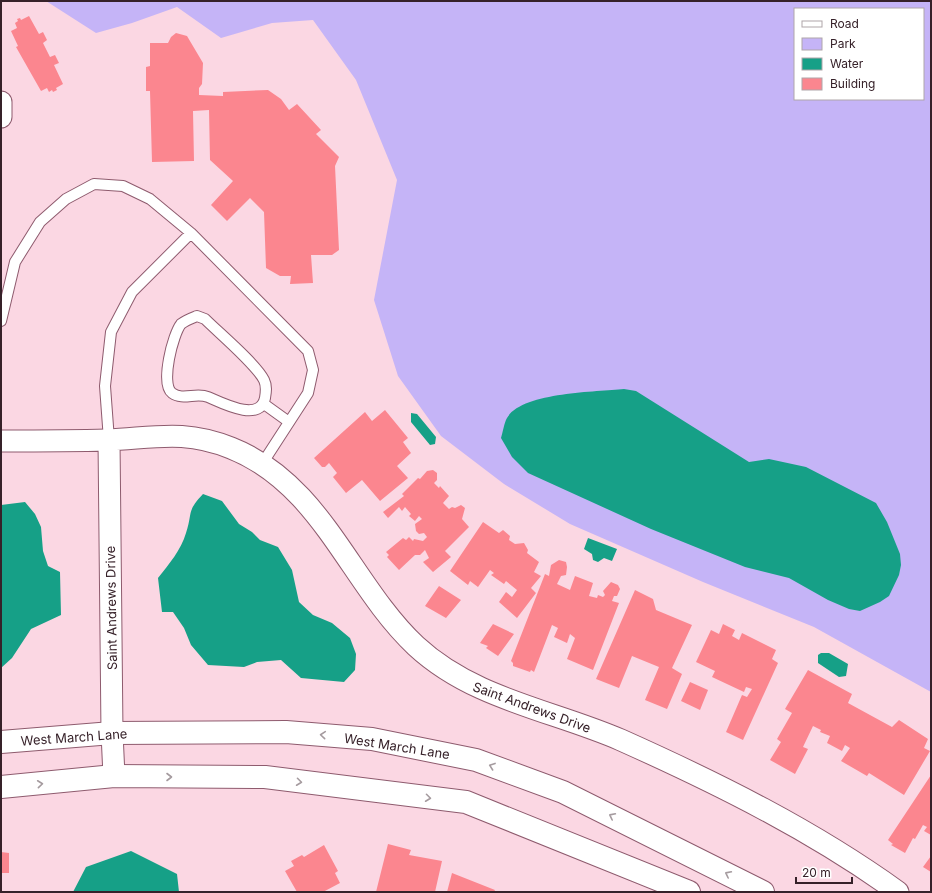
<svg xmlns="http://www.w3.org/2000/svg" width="932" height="893" viewBox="0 0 932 893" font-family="Inter,sans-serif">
<rect width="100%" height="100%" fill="#fbd7e3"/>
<path fill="#c5b4f7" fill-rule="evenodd" d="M46,1h885v691l-117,-65 -111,-45 -133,-58 -66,-40 -63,-48 -43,-60 -24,-76 23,-120 -41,-100 -43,-60 -41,3 -51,15 -44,-31 -45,16 -36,10zM795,9h128v90h-128z"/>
<path fill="#16a087" d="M624,389l12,2 113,71 20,-3 37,8 70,36 11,19 13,32 1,11 -2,10 -10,21 -9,6 -20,9 -11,-2 -21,-9 -39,-22 -44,-11 -94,-38 -123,-56 -16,-16 -11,-19c2,-6 3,-15 6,-20 15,-26 89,-26 117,-29z
M411,413l6,1 19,23 -1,7 -5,1 -19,-23z
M203,494l19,7 17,23 13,8 8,8 18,7 14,23 7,32 14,13 19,8 18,15 6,16 -1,16 -11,12 -43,-4 -20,-18 -24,2 -13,5 -36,-2 -17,-20 -7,-17 -11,-16h-11l-4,-34c11,-14 23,-28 28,-45 7,-21 0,-21 17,-39z
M25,502l10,12 6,13 2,24 5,15 12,6 1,43 -30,14 -19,29 -11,10v-163z
M588,538l29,11 -5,12 -8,-3 -6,4 -5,-2 -1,-6 -8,-5z
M821,653h8l19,11 -2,12 -7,1 -21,-14v-8z
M131,851l46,23 2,18h-106l13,-25z"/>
<path fill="#fb868f" d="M29,16l10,18 4,-2 4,8 -4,3 7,14 5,-2 4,8 -5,2 9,19 -7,4 1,2 -4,2 -1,-2 -3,2 -2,-4 -6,3 -25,-44 2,-1 -7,-15 6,-3 -2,-5 3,-2 -1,-2 3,-1 1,2z
M176,33l11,3 16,27 -1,21 -3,4v7l24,1v-4l45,-2 13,9 8,11 8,-6 24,26 -5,4 23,23 -4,9 4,84 -7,5h-21l2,28 -23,1 1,-8h-11l-14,-8 -2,-56 -14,-14 -23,23 -16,-16 22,-24 -23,-21 -1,-50 -16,1 1,50 -42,1 -2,-71h-4v-24l4,-1v-23h18l3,-6z
M385,410l23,28 -5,4 8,11 -14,13 11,12 -28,23 -18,-21 -16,13 -13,-16 4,-4 -8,-10 -4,4h-3l-8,-9 51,-46 7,9z
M433,470l4,3v7l-3,3 5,5 1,-2 9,10 -6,7 6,6 3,-2 3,1 6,-3 4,3 -3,11 7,8 -24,24 6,6 -18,15 -10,-10 6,-4 -4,-8 -5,5h-5l-16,15 -12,-13 2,-2 -3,-3 17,-14 3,2 3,-3 4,4 1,-2 9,2 4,-4 -3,-4 -5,1 -3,-3 -1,-7 7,-5 -3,-3 -4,5 -6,-5 2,-2 -6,-7 -3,4 -3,-4 -11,11 -5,-6 21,-16 -2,-2 16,-16 2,1 7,-8z
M483,522l16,11 4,-3 7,6 -1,4 6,4 9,-1 4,7 -1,3 12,9 -5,10 7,4 -10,12 5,5 -19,25 -18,-16 7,-10 6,5 5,-7 -11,-9 -2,3 -13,-9 3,-2 -4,-3 -12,17 -8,-6 -2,4 -18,-14z
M559,560l7,2 1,5 -1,8 -5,1 -4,8 13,6 5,-14 18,7 -4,13 8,2 1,-3 5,2 2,-2 -2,-4 8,-9 7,3 2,4 -3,7h-3l-2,5 7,2 -26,67 -26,-11 8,-21 -5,-4 -3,9 -13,-6 4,-9 -6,-3 -18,47 -3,-2 -1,2 -17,-6v-3l-2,-2 34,-87 4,2 2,-11z
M439,586l22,14 -15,18 -21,-12z
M635,590l18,9 3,11 36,15 -20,43 10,6 -15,35 -22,-9 14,-33 -27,-11 -13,32 -23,-9z
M493,624l21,10 -16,22 -12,-8 2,-2 -8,-3z
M723,624l12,6 -3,6 7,4 3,-7 34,17 -4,9 6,4 -35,77 -17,-8 16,-37 5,2 5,-8 -6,-2 -2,5 -32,-15 3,-6 -19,-9 15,-32 8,4z
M808,670l44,24 -4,9 44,24 7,-7 29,19 -4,9 6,3 -26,44 -35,-22 -2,3 -26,-15 9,-13 -5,-3 -3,6 -15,-8 3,-7 -10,-4 1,-2 -8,-4 -10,21 5,2 -13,25 -25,-14 11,-18 -4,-3 15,-26 -7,-4z
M690,682l18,8 -8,20 -19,-9z
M931,775v60l-7,-4 3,-4 -4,-2 -8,14 -2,-1 -8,15 -14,-8 2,-1 -5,-4z
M388,844l23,6 -2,5 33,6 -7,31h-59z
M324,845l14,26 -3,2 5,10 -17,9h-26l-12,-21 9,-5 -3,-5 11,-6 2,2z
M1,852l8,1v20h-8z
M931,856v16l-8,-5z
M452,873l43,17 -1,2h-47z"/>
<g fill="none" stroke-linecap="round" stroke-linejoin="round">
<defs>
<path id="lane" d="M191,233l117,118 5,19 -5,23 -46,71
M197,316l8,3c14,14 51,45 59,61 3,6 2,12 1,18 -5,25 -43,5 -57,-1 -12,-5 -25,4 -36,-4 -12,-9 1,-59 9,-69 5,-4 11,-6 16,-8z
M1,321l14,-59 25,-40 26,-23 28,-15 29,2 27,13 41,34 -59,59 -21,40 -6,54 4,54
M264,404l25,18"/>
<path id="street" d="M1,102v15
M109,440l3,293 2,43
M1,441c35,0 70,0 106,-1 47,-2 77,-11 124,8 91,36 119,136 185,198 57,53 136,64 205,94 96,43 191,90 277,152"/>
<path id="secondary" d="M1,742l111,-9 174,-1 86,7 104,21 87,32 200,100
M1,787l113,-11 151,1 201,25 223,90"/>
</defs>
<use href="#lane" stroke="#8e5b6e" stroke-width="12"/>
<use href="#street" stroke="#8e5b6e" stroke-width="23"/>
<use href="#secondary" stroke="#8e5b6e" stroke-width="24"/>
<use href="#lane" stroke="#fff" stroke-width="10"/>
<use href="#street" stroke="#fff" stroke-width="21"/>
<use href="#secondary" stroke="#fff" stroke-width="22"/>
</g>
<defs><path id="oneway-chevron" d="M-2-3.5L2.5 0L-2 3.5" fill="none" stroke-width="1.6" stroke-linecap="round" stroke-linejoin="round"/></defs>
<g stroke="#a59b9f">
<use href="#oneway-chevron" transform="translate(323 735) rotate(-175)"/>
<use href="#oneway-chevron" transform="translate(492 766) rotate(-160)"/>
<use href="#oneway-chevron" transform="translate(169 777)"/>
<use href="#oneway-chevron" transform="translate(299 782) rotate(7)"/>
<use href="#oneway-chevron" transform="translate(40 784) rotate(-6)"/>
<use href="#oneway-chevron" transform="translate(428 798) rotate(7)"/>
<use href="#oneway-chevron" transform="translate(612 816) rotate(-153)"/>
<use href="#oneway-chevron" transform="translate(728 874) rotate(-153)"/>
</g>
<g text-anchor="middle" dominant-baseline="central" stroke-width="3" stroke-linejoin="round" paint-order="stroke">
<g font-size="13" fill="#362129" stroke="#fff">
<text transform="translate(111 608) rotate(-91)">Saint Andrews Drive</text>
<text transform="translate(532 707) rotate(20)">Saint Andrews Drive</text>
<text transform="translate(74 737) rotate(-4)">West March Lane</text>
<text transform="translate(397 746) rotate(9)">West March Lane</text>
</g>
</g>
<rect width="932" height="893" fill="none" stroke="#362129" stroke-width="4"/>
<rect x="794" y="8" width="130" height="92" fill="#ffffff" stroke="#afa6a9"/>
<rect x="802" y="21" width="20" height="6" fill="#ffffff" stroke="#afa6a9"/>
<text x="830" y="28" font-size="12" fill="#362129">Road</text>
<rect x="802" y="38" width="20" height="12" fill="#c5b4f7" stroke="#afa6a9"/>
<text x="830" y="48" font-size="12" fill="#362129">Park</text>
<rect x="802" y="58" width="20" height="12" fill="#16a087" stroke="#afa6a9"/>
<text x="830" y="68" font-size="12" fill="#362129">Water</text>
<rect x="802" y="78" width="20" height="12" fill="#fb868f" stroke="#afa6a9"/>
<text x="830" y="88" font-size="12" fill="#362129">Building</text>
<path d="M796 877v6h56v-6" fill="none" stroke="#362129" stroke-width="2"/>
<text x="802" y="877" font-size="12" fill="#362129" stroke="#ffffff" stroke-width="3" paint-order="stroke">20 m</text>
</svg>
